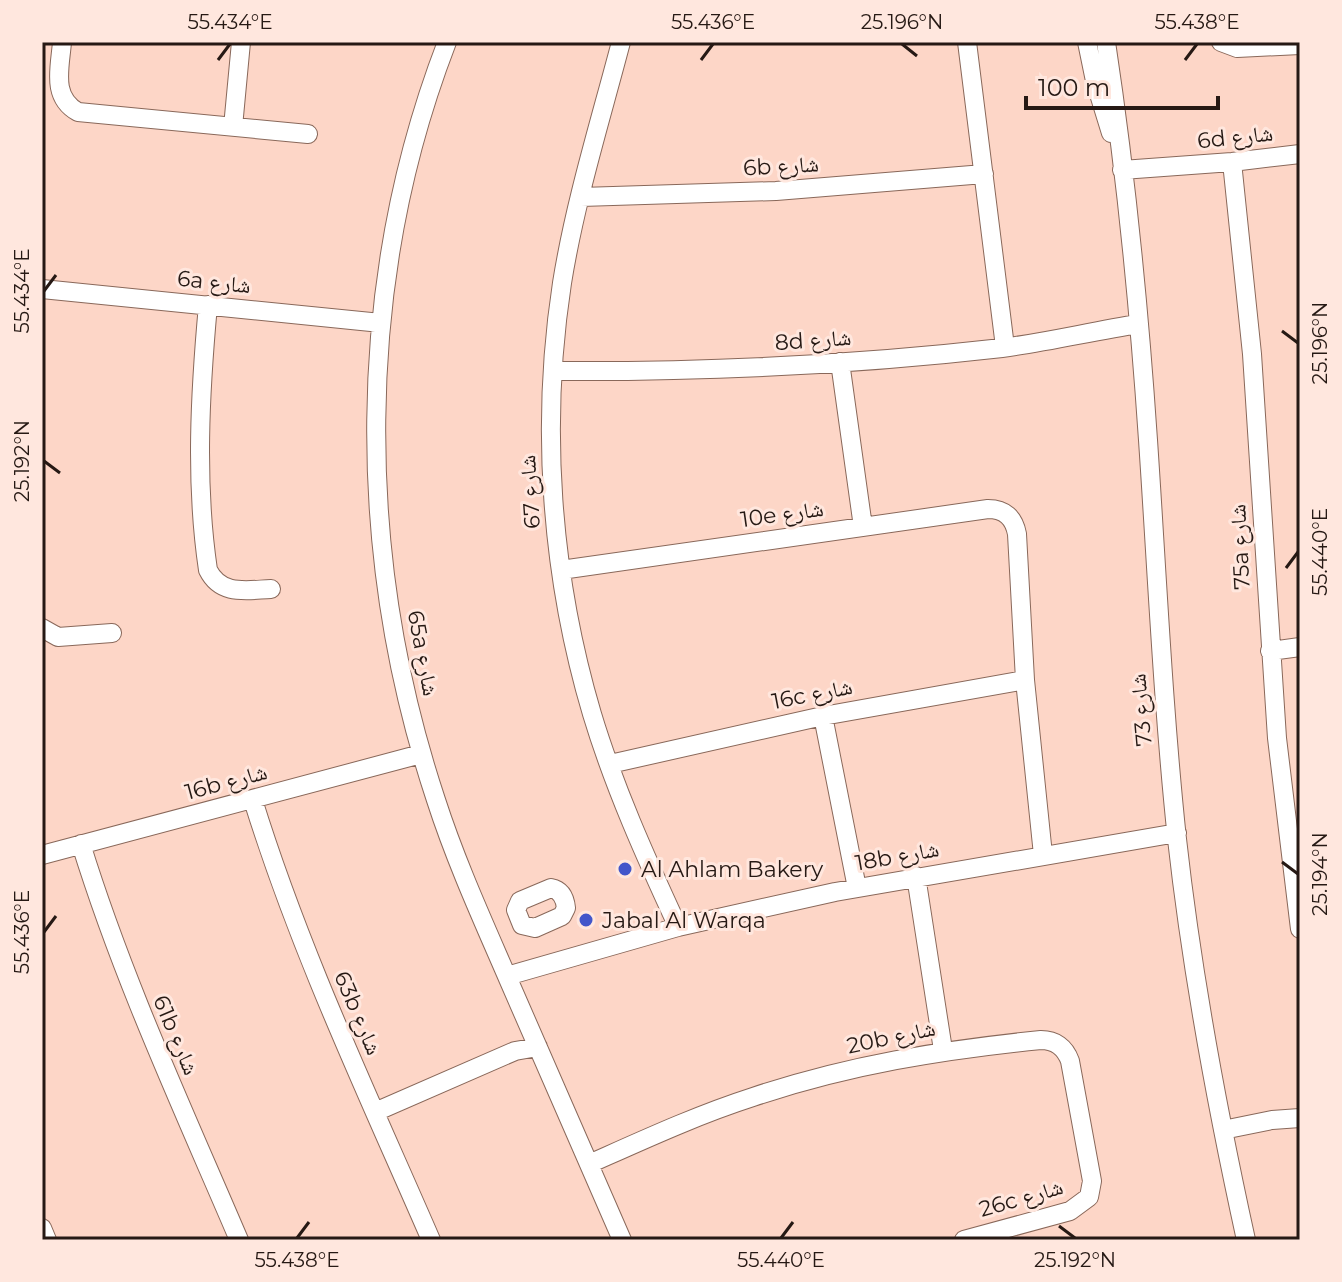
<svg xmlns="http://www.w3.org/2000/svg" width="1342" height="1282" viewBox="0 0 1342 1282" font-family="Montserrat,'Noto Naskh Arabic',sans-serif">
<rect width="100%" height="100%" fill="#fdd6c7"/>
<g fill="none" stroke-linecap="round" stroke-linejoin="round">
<defs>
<path id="minor" d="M62,42c-2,26 -11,55 16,70l230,22
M447,42c-93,241 -92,514 -11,758 20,62 47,121 73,181 38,86 75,173 113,259
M621,42c-21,80 -46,160 -59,241 -22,143 -11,293 30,431 22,73 54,144 86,213
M967,42l38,305
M1087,42l8,39 16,52
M1106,42c20,132 33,265 42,398 9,133 15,267 29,399 15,135 40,269 69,401
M1221,42l16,6 63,-3
M233,127l8,-85
M1232,162l20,192 25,384 23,191
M1122,170l110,-8 68,-8
M581,197l195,-6 208,-17
M42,289l339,34
M208,305c-8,87 -13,178 0,265 13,26 38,20 63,19
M840,362l23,165
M554,371c149,1 299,-6 448,-23 46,-6 91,-17 137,-24
M561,570l427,-61c17,0 26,9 29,25l8,146 18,175
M42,628l16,9 54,-4
M1270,651l30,-4
M823,716l34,172
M610,764l213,-48 202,-36
M253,800c47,152 115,295 178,440
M81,844c42,136 102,265 158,396
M42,855l379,-101
M916,876l27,174
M551,888c10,2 14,10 15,20l-4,8 -27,12 -13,-3 -6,-15 4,-9z
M507,976l171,-49 157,-35 342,-59
M375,1112l140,-61 23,-4
M1223,1130l49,-10 28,-2
M589,1164c54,-24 108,-49 164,-67 95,-32 189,-47 288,-57 14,0 24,7 29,21l22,120 -3,16 -19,14 -106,29
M42,1228l5,12"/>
</defs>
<use href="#minor" stroke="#89685a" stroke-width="20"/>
<use href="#minor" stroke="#fff" stroke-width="18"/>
</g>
<path fill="none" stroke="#261914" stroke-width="3" d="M902,44l15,12M218,60l12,-16M701,60l12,-16M1185,60l12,-16M44,291l12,-16M1282,331l16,12M44,461l16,12M1286,568l12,-16M1282,862l16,12M44,932l12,-16M1059,1226l16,12M297,1238l12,-16M781,1238l12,-16"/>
<g fill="#4256ca" stroke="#ffe7de" stroke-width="3">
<circle cx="625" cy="869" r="8"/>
<circle cx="586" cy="920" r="8"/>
</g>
<g text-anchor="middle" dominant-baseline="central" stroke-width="6" stroke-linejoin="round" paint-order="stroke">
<g font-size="22" fill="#261914" stroke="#ffe7de">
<text transform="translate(1235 137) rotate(-6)">6d شارع</text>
<text transform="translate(781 166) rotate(-3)">6b شارع</text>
<text transform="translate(214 282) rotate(6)">6a شارع</text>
<text transform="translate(813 340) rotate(-4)">8d شارع</text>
<text transform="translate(530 492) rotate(-94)">شارع 67</text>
<text transform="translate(782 514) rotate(-8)">10e شارع</text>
<text transform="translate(1240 547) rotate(-93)">75a شارع</text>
<text transform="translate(423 653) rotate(79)">65a شارع</text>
<text transform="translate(812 694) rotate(-11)">16c شارع</text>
<text transform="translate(1141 710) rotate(-95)">شارع 73</text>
<text transform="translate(226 782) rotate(-15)">16b شارع</text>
<text transform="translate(897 856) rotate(-10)">18b شارع</text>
<text transform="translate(358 1013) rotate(67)">63b شارع</text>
<text transform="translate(176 1035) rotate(67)">61b شارع</text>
<text transform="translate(891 1037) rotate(-12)">20b شارع</text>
<text transform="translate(1021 1198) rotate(-16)">26c شارع</text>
</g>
<g font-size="22" fill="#261914" stroke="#ffe7de" text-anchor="start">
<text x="641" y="869">Al Ahlam Bakery</text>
<text x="602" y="920">Jabal Al Warqa</text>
</g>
</g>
<rect width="1342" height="1282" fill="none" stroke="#ffe7de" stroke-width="88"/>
<path d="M1026 96v12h192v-12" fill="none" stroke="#261914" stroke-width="4"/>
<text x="1038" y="96" font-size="24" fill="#261914" stroke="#ffe7de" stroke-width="6" paint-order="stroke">100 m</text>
<rect x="44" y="44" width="1254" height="1194" fill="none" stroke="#261914" stroke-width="3"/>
<g font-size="20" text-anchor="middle" fill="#261914">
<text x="230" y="29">55.434°E</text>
<text x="713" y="29">55.436°E</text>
<text x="902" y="29">25.196°N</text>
<text x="1197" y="29">55.438°E</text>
<text transform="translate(22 291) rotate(-90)" y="7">55.434°E</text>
<text transform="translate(1320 343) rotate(-90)" y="7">25.196°N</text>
<text transform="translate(22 461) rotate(-90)" y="7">25.192°N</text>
<text transform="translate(1320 552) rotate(-90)" y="7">55.440°E</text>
<text transform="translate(1320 874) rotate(-90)" y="7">25.194°N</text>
<text transform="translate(22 932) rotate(-90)" y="7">55.436°E</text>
<text x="297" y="1267">55.438°E</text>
<text x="781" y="1267">55.440°E</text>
<text x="1075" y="1267">25.192°N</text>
</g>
</svg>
